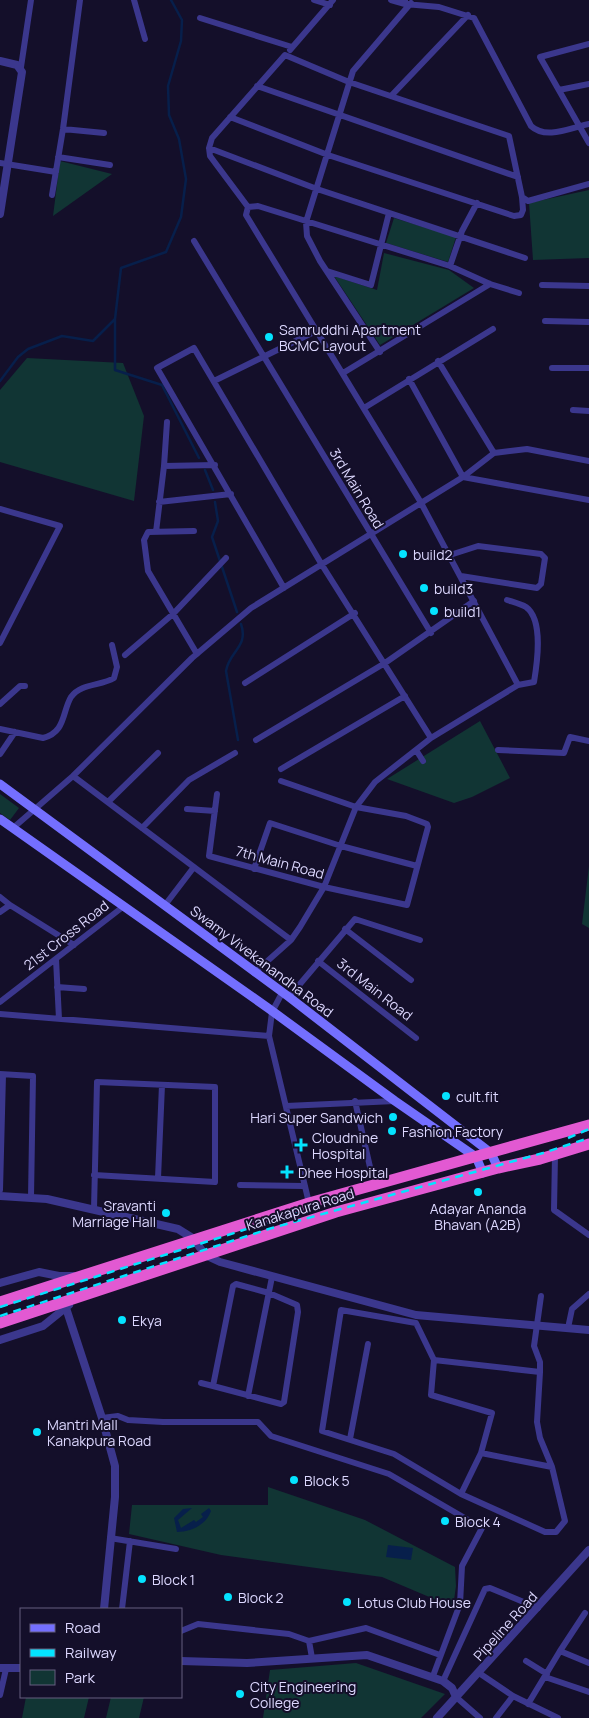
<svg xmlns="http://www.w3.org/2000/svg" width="589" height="1718" viewBox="0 0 589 1718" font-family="Manrope,sans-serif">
<rect width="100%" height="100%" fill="#140f2a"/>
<path fill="#113534" d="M60,161l52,13 -59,42z
M589,190v68l-56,2 -4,-57z
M394,218l62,19 -8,25 -62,-19z
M384,253l65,17 25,18 -94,57 -46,-69 43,14z
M27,358l96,5 21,53 -10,85 -134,-39v-72z
M480,721l30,57 -38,19 -18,6 -67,-24z
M0,794l19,14 -9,12 -10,-7z
M589,866v62l-7,-4z
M268,1487l97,33 90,47 1,19 -3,21 -71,-30 -161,-22 -92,-21 3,-29h136z
M356,1663l89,31 -24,24h-158l7,-48z
M26,1697h63l-5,21h-62z
M111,1697h33l-5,21h-33z"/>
<path fill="#071f4b" d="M192,1508l-14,12 3,8 13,-8 2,2 7,-5 -2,-3 8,-6 2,3c-5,14 -20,21 -34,21l-3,-14 9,-9z
M388,1545l25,3 -2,12 -25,-3z"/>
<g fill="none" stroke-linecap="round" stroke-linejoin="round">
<path stroke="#071f4b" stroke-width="2.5" d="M115,320v50l47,15 37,73
M0,381l18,-24 10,-8 34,-13 31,5 22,-22 6,-51 45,-16 15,-35 5,-38 -7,-40 -10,-24 -1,-29 13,-45 1,-21 -11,-20
M205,470l8,20
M215,502l3,19 -6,16 25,75
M238,740l-12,-69c3,-20 23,-24 15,-47"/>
<path stroke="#3b378d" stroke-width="6" d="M134,0l11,39
M314,0l16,5
M391,0l14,4
M405,0v4l34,3 35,11 57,108c15,14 39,2 58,-2
M200,18l92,29
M589,44l-49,13 49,86
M290,50l43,-50
M21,67l10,-67
M257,86l261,91
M559,90l30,-6
M391,96l77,-81
M230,117l98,38 186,61 7,-1 2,-5 -1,-13
M63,129l41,4
M209,148l108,41 208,69
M58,157l52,8
M0,163l56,9
M52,195l11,-66 17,-129
M248,207l10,-1 192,60 40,18 29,9
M194,241l237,392
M450,266l12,-35 15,-28
M327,271l44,14 18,-72
M542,285l47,1
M545,321l44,1
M380,352l-60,-91 -13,-25 -1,-14 47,-151 58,-68
M438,361l56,92
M552,368h37
M343,373l147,-89
M409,379l54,98 126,23
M214,381l102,-50
M364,408l129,-79
M573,410l16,1
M164,466l3,-44
M159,502l72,-8
M0,509l60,17 -60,117
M194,531l-46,1 -4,8 4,31 49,83
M156,532l8,-66 51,-1
M450,555l28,-9 63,8 4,4 -4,26 -4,4 -76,-12
M284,588l-127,-220 37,-20 128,217 109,173
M125,655l48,-41 53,-56
M245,683l110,-70
M518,685l-98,-184 -174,-286 2,-8 -38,-51 -1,-8 3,-10 73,-83 64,27 160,54 13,61 6,4 61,-17
M0,704l20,-18h5
M0,729l43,9c23,-6 19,-26 28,-41 10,-14 30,-11 43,-19l3,-11 -5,-22
M256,740l129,-77 89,-62
M416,750l7,11
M498,750l66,3 6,-16 19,4
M0,754l15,-22
M281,769l124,-73
M73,776l218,164
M217,794l-8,62 115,31 83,18 21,-78 -1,-3 -21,-8 -50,-9 -75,-26
M108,802l50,-49
M187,809l28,2
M13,828l60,-52 119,-118 59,-50 212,-131 31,-24 33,-4 62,12
M142,828l47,-48 46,-27
M254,869l16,-46 71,23 76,20
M0,897l10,8
M165,905l29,-38
M0,912l10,-7 64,40
M345,929l66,51
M56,959l3,60
M318,961l98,77
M254,973l37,-33 9,-13 24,-40 32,-80 19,-25 56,-44 87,-53 16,-3c3,-18 10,-62 -8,-75 -5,-3 -13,-5 -19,-7
M57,987l27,2
M282,993l-10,19 -3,24 40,167
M289,997l66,-78 65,21
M0,1002l124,-96
M0,1014l269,22
M0,1074l33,2 -2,121
M355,1101l15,66
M286,1106l109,-5
M555,1155l-1,55 35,25
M94,1175l121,7v-95l-118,-5 -3,127
M158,1178l4,-93
M240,1185l63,1
M0,1190l3,-115
M236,1284l33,9 28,12 1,7 -14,90 -3,2 -68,-18 20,-100z
M341,1310l75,13 18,37 -3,35 61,18 -11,40 -20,41 -67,-40 -72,-23z
M568,1328l4,-19 17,-15
M434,1360l106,12 -3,50 3,16 12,29 13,54 -9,11h-11l-84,-38
M540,1372v-10l-6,-16 7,-50
M201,1383l12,3
M248,1396l24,-119
M102,1418l16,-2 10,4 35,2h95l13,14 118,38 93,54 -20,38 -2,38 -27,72
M350,1439l18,-95
M481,1453l71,14
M110,1538l66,11
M122,1609l8,-68
M181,1631l17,-7 91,10 20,7 57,-13 74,27
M309,1641l3,17
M560,1651l25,-38
M526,1661l21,13
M479,1673l34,23 45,22
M545,1677l44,15
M443,1681l42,-92 5,-1 48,20
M0,1695l6,-26
M456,1697l24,21
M528,1704l32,-53 29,12
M496,1718l17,-22"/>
<path stroke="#3b378d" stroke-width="8" d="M0,61l17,4 5,7 -22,142
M0,1196l47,3 131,30 16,10 11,16 15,7 196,53 173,15
M0,1283l39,-11 20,4h15
M66,1308l36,110 13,48v31l-11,112
M0,1340l43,-14 26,-21
M181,1661l66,2 120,-8 76,26 9,7 4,9
M0,1668h21
M437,1718l152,-168"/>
<path stroke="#746fff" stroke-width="9" d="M0,784l289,213 202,156 7,15
M0,819l268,189 127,93 81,56 7,16"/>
<path stroke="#e259d2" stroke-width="11" d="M0,1302l309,-99 280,-78
M0,1323l336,-111 162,-44 42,-9 49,-15"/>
<path stroke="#04e3ff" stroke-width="2.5" stroke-dasharray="8 6" stroke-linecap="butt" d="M568,1138l21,-9
M0,1307l310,-98
M0,1316l272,-88 271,-75 46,-15"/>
</g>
<g fill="#04e3ff" stroke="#140f2a" stroke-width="2">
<circle cx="269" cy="337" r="5"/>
<circle cx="403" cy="554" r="5"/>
<circle cx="424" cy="588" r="5"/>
<circle cx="434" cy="611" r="5"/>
<circle cx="446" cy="1096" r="5"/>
<circle cx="393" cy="1117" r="5"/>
<circle cx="392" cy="1131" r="5"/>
<path d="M298.5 1137.5h5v5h5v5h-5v5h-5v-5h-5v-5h5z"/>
<path d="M284.5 1164.5h5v5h5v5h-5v5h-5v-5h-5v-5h5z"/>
<circle cx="478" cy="1192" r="5"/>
<circle cx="166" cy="1213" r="5"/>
<circle cx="122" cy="1320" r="5"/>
<circle cx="37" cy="1432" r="5"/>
<circle cx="294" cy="1480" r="5"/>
<circle cx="445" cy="1521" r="5"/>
<circle cx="142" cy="1579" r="5"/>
<circle cx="228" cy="1597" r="5"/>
<circle cx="347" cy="1602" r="5"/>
<circle cx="240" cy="1694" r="5"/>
</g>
<g text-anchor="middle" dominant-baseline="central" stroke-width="4" stroke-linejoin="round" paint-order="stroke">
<g font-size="14" fill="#ddd8ff" stroke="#140f2a" text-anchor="start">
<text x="279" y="329">Samruddhi Apartment<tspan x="279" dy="16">BCMC Layout</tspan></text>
<text x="413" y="554">build2</text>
<text x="434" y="588">build3</text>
<text x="444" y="611">build1</text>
<text x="456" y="1096">cult.fit</text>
<text x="383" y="1117" text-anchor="end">Hari Super Sandwich</text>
<text x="402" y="1131">Fashion Factory</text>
<text x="312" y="1137">Cloudnine<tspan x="312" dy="16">Hospital</tspan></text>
<text x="298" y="1172">Dhee Hospital</text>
<text x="156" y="1205" text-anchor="end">Sravanti<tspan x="156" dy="16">Marriage Hall</tspan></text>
<text x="478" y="1208" text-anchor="middle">Adayar Ananda<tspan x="478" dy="16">Bhavan (A2B)</tspan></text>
<text x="132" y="1320">Ekya</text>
<text x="47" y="1424">Mantri Mall<tspan x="47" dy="16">Kanakpura Road</tspan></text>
<text x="304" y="1480">Block 5</text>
<text x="455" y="1521">Block 4</text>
<text x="152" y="1579">Block 1</text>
<text x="238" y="1597">Block 2</text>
<text x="357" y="1602">Lotus Club House</text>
<text x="250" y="1686">City Engineering<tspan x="250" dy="16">College</tspan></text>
</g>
<g font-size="14" fill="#ddd8ff" stroke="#140f2a">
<text transform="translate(357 488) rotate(59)">3rd Main Road</text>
<text transform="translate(280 862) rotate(15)">7th Main Road</text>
<text transform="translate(66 935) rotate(-38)">21st Cross Road</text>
<text transform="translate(262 961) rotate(37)">Swamy Vivekanandha Road</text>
<text transform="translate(375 989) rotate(38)">3rd Main Road</text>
<text transform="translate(300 1209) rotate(-17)">Kanakapura Road</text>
<text transform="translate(505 1626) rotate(-48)">Pipeline Road</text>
</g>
</g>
<rect x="20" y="1608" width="162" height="90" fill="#140f2a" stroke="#645f7f"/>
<rect x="30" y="1624" width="25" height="8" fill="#746fff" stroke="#645f7f"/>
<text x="65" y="1633" font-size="15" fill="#ddd8ff">Road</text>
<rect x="30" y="1649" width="25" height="8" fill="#04e3ff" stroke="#645f7f"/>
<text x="65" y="1658" font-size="15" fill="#ddd8ff">Railway</text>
<rect x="30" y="1670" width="25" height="15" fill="#113534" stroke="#645f7f"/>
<text x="65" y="1683" font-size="15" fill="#ddd8ff">Park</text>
</svg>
